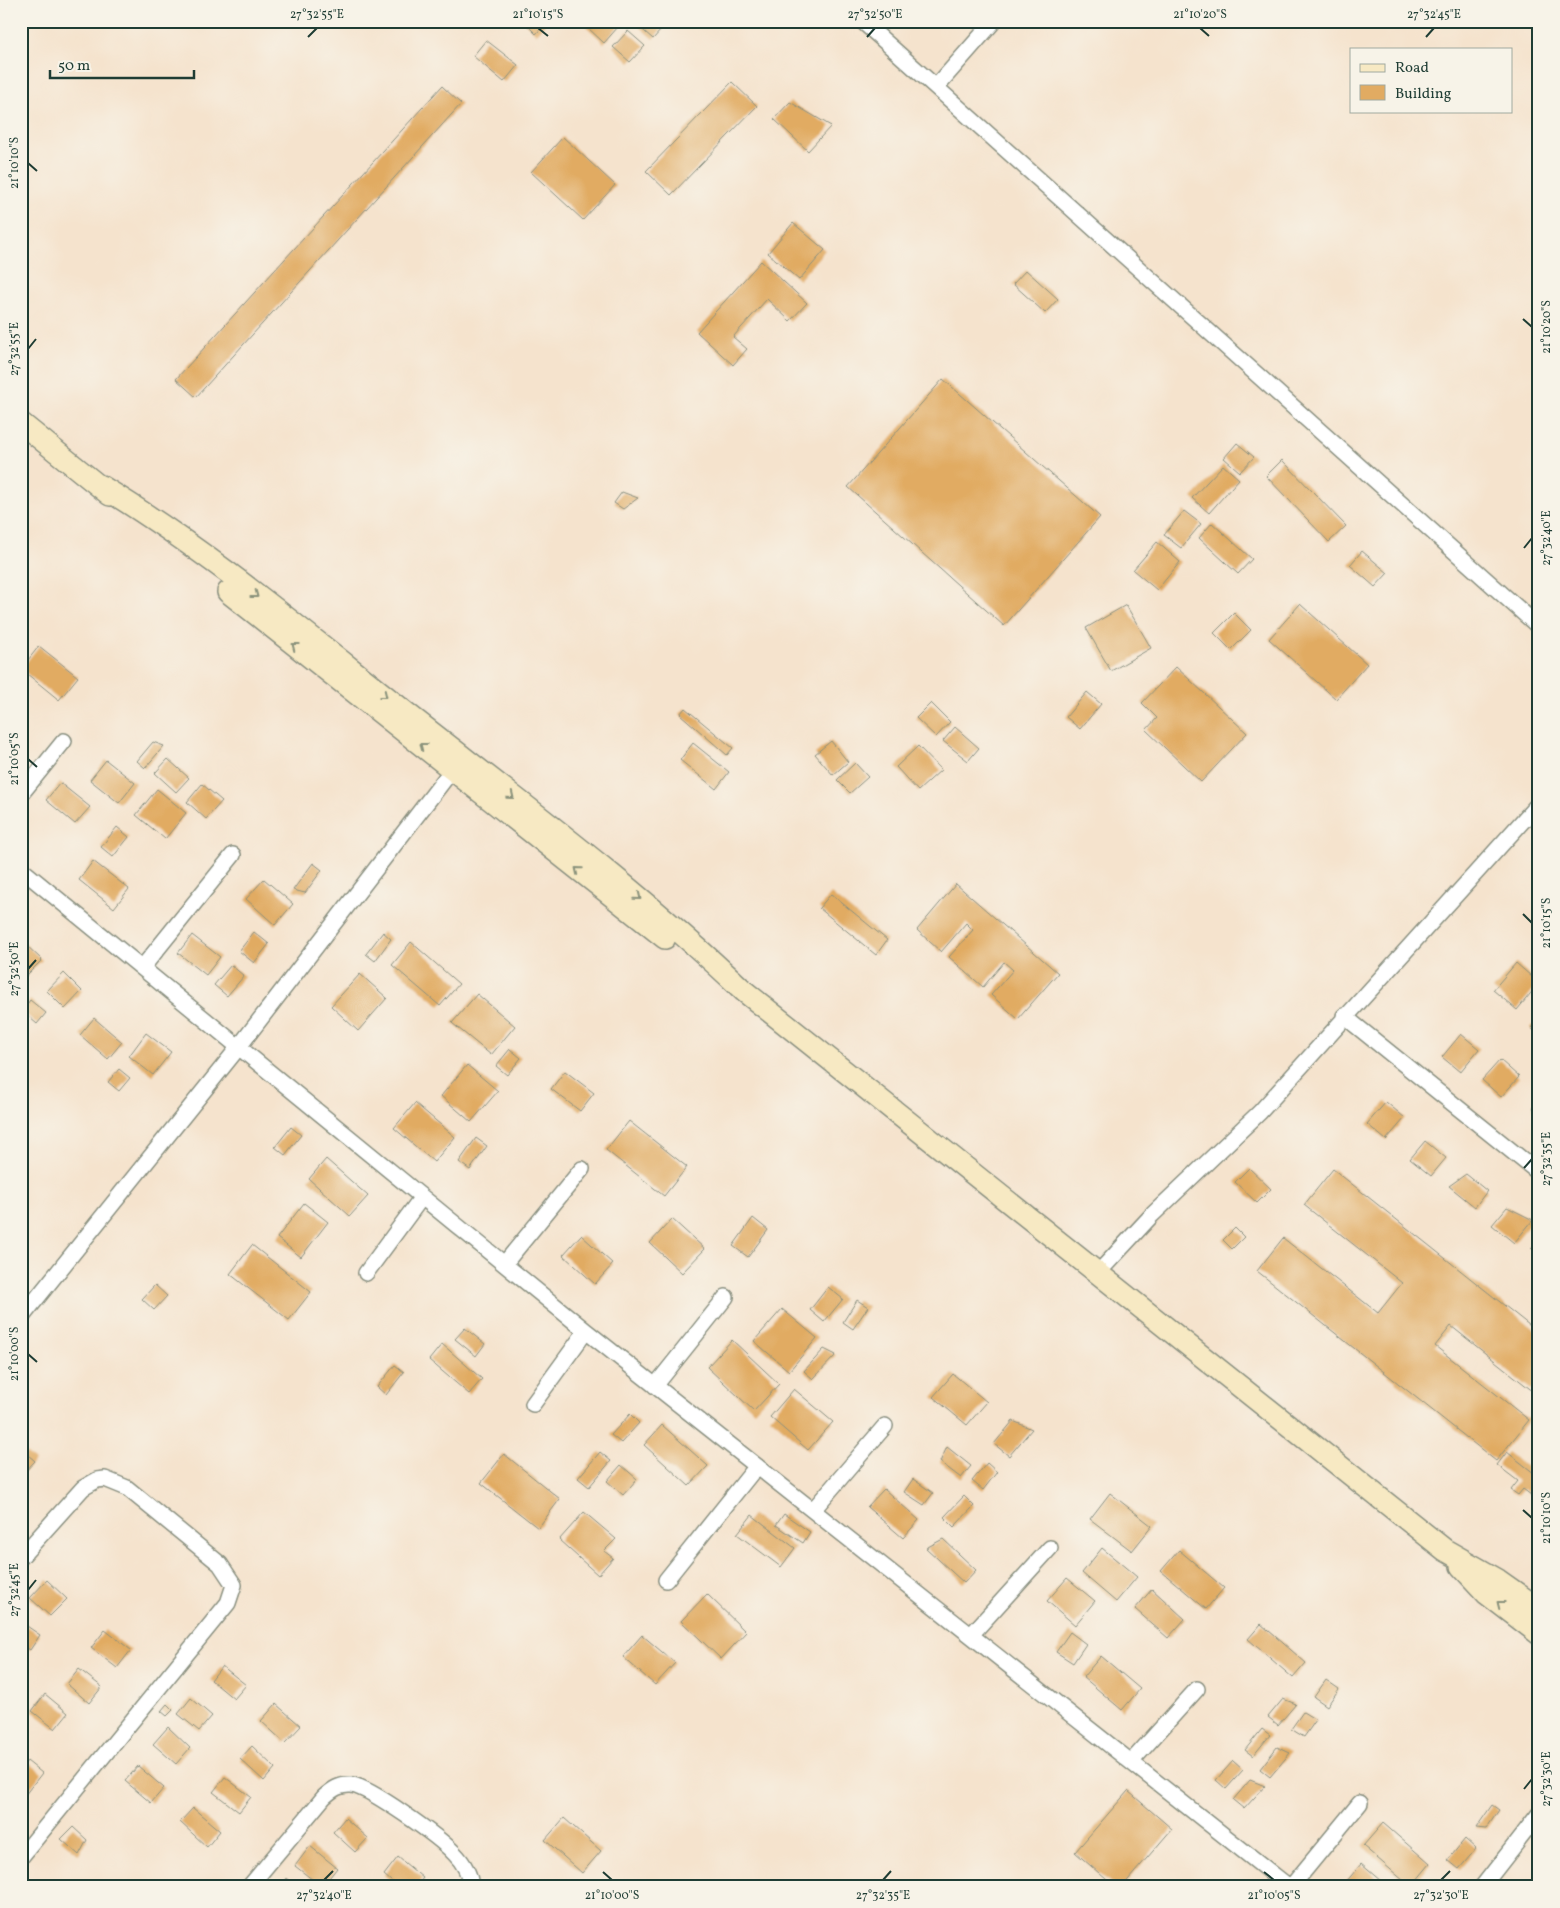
<svg xmlns="http://www.w3.org/2000/svg" width="1560" height="1908" viewBox="0 0 1560 1908" font-family="Vollkorn,serif">
<rect width="100%" height="100%" fill="#f7f3e8"/>
<filter id="ink" filterUnits="userSpaceOnUse"><feTurbulence type="fractalNoise" baseFrequency=".02" numOctaves="2"/><feDisplacementMap in="SourceGraphic" scale="10" xChannelSelector="R" yChannelSelector="G"/><feConvolveMatrix kernelMatrix="1 2 1 2 8 2 1 2 1" color-interpolation-filters="sRGB"/></filter>
<filter id="wash" filterUnits="userSpaceOnUse"><feTurbulence type="fractalNoise" baseFrequency=".0096" numOctaves="4" result="noise"/><feDisplacementMap in="SourceGraphic" scale="20" xChannelSelector="R" yChannelSelector="G"/><feGaussianBlur stdDeviation="1.12" result="paint"/><feColorMatrix in="noise" values="0 0 0 0 0 0 0 0 0 0 0 0 0 0 0 0 0 1.4 0 .05"/><feComposite in="paint" operator="in"/></filter>
<g filter="url(#wash)">
<rect width="100%" height="100%" fill="#f5e3cd"/>
<g id="blocks">
<path fill="#e1ab62" d="M523,21h25l-12,13z
M591,21h21l6,6 -14,16 -18,-17z
M639,21h30l-16,18 -17,-15z
M628,31l17,15 -15,16 -17,-15z
M486,40l32,25 -14,17 -31,-26z
M732,82l25,24 -86,89 -25,-24z
M442,86l19,18 -265,293 -20,-18z
M790,102l41,24 -23,25 -34,-32z
M563,137l52,48 -32,35 -52,-48z
M793,223l32,27 -26,30 -31,-27z
M761,261l46,42 -17,18 -23,-22 -34,38 14,12 -14,16 -36,-33z
M1026,270l32,29 -13,14 -32,-29z
M943,379l157,138 -96,109 -156,-139z
M1237,443l17,14 -14,15 -16,-14z
M1282,460l64,66 -17,16 -63,-66z
M1223,465l16,14 -30,34 -17,-15z
M622,492l16,6 -15,11 -9,-6z
M1184,511l17,13 -20,24 -17,-13z
M1212,523l40,36 -14,15 -39,-36z
M1157,542l23,20 -23,28 -24,-20z
M1362,551l26,22 -13,14 -25,-22z
M1300,604l67,60 -31,35 -67,-60z
M1126,605l25,43 -40,23 -25,-43z
M1234,613l17,17 -20,20 -17,-17z
M39,646l39,31 -19,23 -38,-31z
M1176,667l71,66 -46,49 -55,-52 11,-12 -15,-15z
M1087,692l14,12 -21,25 -14,-12z
M931,703l19,19 -14,15 -20,-19z
M685,708l48,40 -6,7 -47,-41z
M955,727l24,21 -11,13 -25,-20z
M831,741l17,21 -15,13 -18,-21z
M153,742l11,4 -19,22 -8,-7z
M693,743l36,29 -13,17 -36,-29z
M918,746l23,24 -23,21 -22,-24z
M168,759l21,19 -13,14 -21,-19z
M106,760l29,23 -16,20 -29,-23z
M855,763l13,14 -18,16 -13,-13z
M60,783l30,24 -15,17 -29,-24z
M202,784l20,17 -16,18 -19,-17z
M157,789l29,24 -21,26 -29,-24z
M117,827l12,10 -16,20 -12,-10z
M93,861l36,28 -15,19 -35,-28z
M313,863l9,7 -17,23 -12,-3z
M264,879l29,25 -18,21 -29,-26z
M956,884l102,89 -40,46 -27,-24 22,-25 -9,-8 -21,25 -34,-30 24,-27 -7,-7 -25,29 -24,-22z
M831,894l56,46 -11,15 -57,-47z
M254,932l15,12 -15,19 -15,-12z
M383,932l8,7 -16,22 -9,-7z
M192,935l28,22 -14,18 -28,-22z
M411,942l48,42 -19,22 -48,-41z
M24,943l18,17 -21,21v-35z
M1516,963l23,20 -22,27 -24,-20z
M231,965l13,11 -17,20 -13,-11z
M64,973l18,18 -17,18 -18,-18z
M360,974l27,24 -29,33 -27,-25z
M477,994l38,32 -24,29 -39,-32z
M30,1000l16,13 -9,11 -15,-13z
M94,1018l28,24 -14,17 -28,-24z
M1539,1019v16l-8,-7z
M146,1033l25,19 -18,23 -24,-19z
M1461,1034l18,15 -19,23 -18,-15z
M510,1049l11,9 -14,17 -11,-9z
M1500,1060l19,17 -18,20 -19,-17z
M467,1065l31,26 -27,31 -30,-26z
M119,1069l11,9 -11,13 -11,-9z
M565,1071l29,22 -14,18 -29,-22z
M1386,1102l19,16 -19,22 -19,-16z
M415,1103l40,34 -21,25 -40,-34z
M1539,1103v12l-6,-7z
M629,1121l58,46 -23,29 -58,-46z
M291,1127l10,8 -16,20 -10,-8z
M476,1138l11,8 -17,24 -11,-8z
M1425,1141l21,17 -15,18 -21,-17z
M326,1159l42,37 -18,20 -41,-37z
M1249,1168l22,21 -14,14 -22,-21z
M1333,1169l206,164v63l-88,-70 -16,20 94,74 -33,41 -239,-190 26,-33 95,75 24,-30 -98,-78z
M1466,1174l21,17 -12,16 -26,-21z
M304,1203l24,19 -27,35 -24,-19z
M1507,1207l26,13 -19,23 -22,-18z
M753,1218l15,12 -20,27 -15,-11z
M672,1219l33,30 -23,24 -32,-30z
M1235,1228l9,9 -12,12 -9,-9z
M581,1235l32,29 -18,20 -32,-29z
M1539,1240v15l-8,-7z
M252,1245l59,47 -22,28 -59,-46z
M155,1285l12,11 -13,14 -12,-11z
M828,1287l15,12 -19,23 -14,-12z
M857,1300l11,7 -15,22 -10,-7z
M782,1309l35,29 -28,33 -35,-30z
M465,1328l20,16 -9,12 -21,-17z
M732,1340l47,44 -25,27 -47,-44z
M442,1344l40,35 -13,15 -40,-34z
M824,1349l12,6 -23,24 -9,-8z
M395,1365l9,7 -18,23 -9,-8z
M953,1374l34,28 -20,23 -34,-28z
M794,1389l39,33 -25,28 -38,-33z
M630,1414l9,9 -18,20 -10,-8z
M1013,1421l19,8 -23,27 -15,-12z
M662,1425l46,41 -19,20 -45,-41z
M947,1447l24,19 -10,12 -21,-16z
M21,1449l14,12 -14,15z
M600,1452l11,9 -22,26 -11,-9z
M1507,1452l32,25v24l-16,-12 -5,6 -7,-5 7,-9 -21,-16z
M504,1454l56,45 -22,29 -57,-45z
M987,1463l10,9 -14,18 -11,-9z
M621,1465l16,14 -14,16 -16,-14z
M913,1479l20,14 -9,12 -20,-13z
M884,1489l35,31 -16,18 -36,-31z
M1110,1493l42,33 -20,25 -42,-32z
M964,1496l10,10 -20,21 -10,-10z
M584,1512l32,27 -12,12 9,7 -15,17 -39,-35z
M784,1514l26,18 -7,11 -27,-18z
M752,1515l43,33 -14,19 -44,-33z
M943,1539l33,31 -12,13 -38,-35z
M1102,1548l35,29 -21,25 -34,-29z
M1179,1550l45,38 -18,21 -45,-38z
M1067,1578l28,23 -20,24 -28,-24z
M47,1580l20,19 -17,17 -20,-18z
M1152,1589l33,30 -17,19 -33,-29z
M707,1594l39,38 -25,27 -40,-38z
M21,1622l19,13 -10,15 -9,-6z
M1261,1624l45,39 -13,15 -45,-39z
M105,1630l26,20 -14,18 -26,-20z
M1070,1632l16,12 -13,19 -17,-11z
M642,1635l33,28 -20,22 -32,-28z
M1101,1656l39,33 -18,21 -39,-33z
M222,1666l24,19 -12,14 -23,-19z
M79,1669l23,18 -13,16 -22,-19z
M1326,1680l13,9 -12,17 -13,-9z
M45,1694l23,19 -13,16 -23,-18z
M191,1698l21,18 -13,15 -21,-17z
M1283,1699l13,5 -18,21 -10,-8z
M167,1704l6,6 -6,6 -6,-5z
M276,1704l25,22 -16,17 -24,-22z
M1303,1712l13,8 -12,17 -13,-8z
M168,1727l22,21 -14,16 -23,-20z
M1262,1729l8,6 -17,21 -8,-6z
M252,1746l23,22 -11,13 -24,-22z
M1277,1747l13,6 -20,24 -10,-8z
M27,1761l15,12 -21,27v-31z
M1233,1761l10,9 -17,19 -10,-9z
M138,1766l26,22 -13,15 -26,-22z
M225,1777l26,20 -12,15 -26,-20z
M1250,1780l15,6 -21,23 -11,-9z
M1128,1791l44,38 -50,58h-7l-40,-35z
M1492,1805l7,5 -13,19 -10,-1z
M193,1808l27,23 -13,16 -27,-25z
M345,1818l23,20 -13,14 -22,-20z
M564,1818l37,33 -19,22 -37,-33z
M1383,1823l47,41 -19,23 -48,-41z
M73,1827l14,13 -8,15 -18,-16z
M1465,1839l11,10 -17,20 -11,-9z
M310,1846l27,22 -15,19 -27,-21z
M398,1857l25,21 -7,9h-18l-14,-12z
M1361,1864l27,23h-36l-6,-5z
M287,1878l11,9h-18z
M1436,1878l10,9h-17z"/>
</g>
</g>
<g filter="url(#ink)">
<use href="#blocks" fill-opacity="0" stroke="#8a9080" stroke-width="1"/>
<g fill="none" stroke-linecap="round" stroke-linejoin="round">
<defs>
<path id="minor" d="M862,21l677,606
M936,87l58,-66
M21,794l43,-53
M21,869l565,462 703,556
M142,968l91,-113
M1344,1016l195,157
M505,1263l77,-94
M366,1273l56,-76
M1097,1274l55,-59 108,-103 279,-309
M21,1318l217,-270 220,-286
M655,1386l71,-89
M533,1404l53,-73
M813,1510l72,-84
M21,1557l62,-69 14,-8 8,-1 22,9 93,76 14,21 -6,18 -207,254
M666,1580l91,-114
M971,1635l79,-87
M1131,1762l66,-73
M249,1887l75,-90c9,-8 16,-13 28,-12 19,3 87,52 102,68 9,9 16,21 17,34
M1291,1887l69,-84
M1482,1887l57,-73"/>
<path id="secondary" d="M21,423l89,72
M101,486c112,68 214,155 317,236 110,86 225,172 326,269l701,559 53,30 41,29
M228,592l437,346
M1461,1566l26,28 52,40"/>
</defs>
<use href="#minor" stroke="#8a9080" stroke-width="18"/>
<use href="#secondary" stroke="#8a9080" stroke-width="24"/>
<use href="#minor" stroke="#fff" stroke-width="15"/>
<use href="#secondary" stroke="#f7e9c3" stroke-width="21"/>
</g>
<defs><path id="oneway-chevron" d="M-2-3.5L2.5 0L-2 3.5" fill="none" stroke-width="1.6" stroke-linecap="round" stroke-linejoin="round" transform="scale(1.25)"/></defs>
<g stroke="#8b937c">
<use href="#oneway-chevron" transform="translate(255 595) rotate(37)"/>
<use href="#oneway-chevron" transform="translate(295 646) rotate(-142)"/>
<use href="#oneway-chevron" transform="translate(384 695) rotate(38)"/>
<use href="#oneway-chevron" transform="translate(423 746) rotate(-142)"/>
<use href="#oneway-chevron" transform="translate(511 796) rotate(39)"/>
<use href="#oneway-chevron" transform="translate(578 870) rotate(-141)"/>
<use href="#oneway-chevron" transform="translate(638 897) rotate(39)"/>
<use href="#oneway-chevron" transform="translate(1500 1604) rotate(-142)"/>
</g>
</g>
<path fill="none" stroke="#1f3d34" stroke-width="2" d="M538,28l10,8M1200,28l9,8M308,37l9,-9M867,37l8,-9M1426,37l8,-9M28,163l9,8M1523,319l9,8M28,349l8,-10M1524,548l8,-10M28,759l9,8M1523,914l9,9M28,969l8,-9M1524,1168l8,-9M28,1354l9,8M1523,1510l9,8M28,1590l8,-10M1524,1789l8,-10M603,1872l9,8M1264,1872l10,8M324,1880l9,-9M883,1880l8,-9M1441,1880l9,-9"/>
<rect width="1560" height="1908" fill="none" stroke="#f7f3e8" stroke-width="55"/>
<rect x="1350" y="48" width="162" height="65" fill="#f7f3e8" stroke="#a1aaa0"/>
<rect x="1360" y="64" width="25" height="8" fill="#f7e9c3" stroke="#a1aaa0"/>
<text x="1395" y="72" font-size="15" fill="#1f3d34">Road</text>
<rect x="1360" y="85" width="25" height="15" fill="#e1ab62" stroke="#a1aaa0"/>
<text x="1395" y="98" font-size="15" fill="#1f3d34">Building</text>
<path d="M50 70v8h144v-8" fill="none" stroke="#1f3d34" stroke-width="2.5"/>
<text x="58" y="70" font-size="15" fill="#1f3d34" stroke="#f7f3e8" stroke-width="4" paint-order="stroke">50 m</text>
<rect x="28" y="28" width="1504" height="1852" fill="none" stroke="#1f3d34" stroke-width="2"/>
<g font-size="12" text-anchor="middle" fill="#1f3d34">
<text x="317" y="18">27°32'55"E</text>
<text x="538" y="18">21°10'15"S</text>
<text x="875" y="18">27°32'50"E</text>
<text x="1200" y="18">21°10'20"S</text>
<text x="1434" y="18">27°32'45"E</text>
<text transform="translate(14 163) rotate(-90)" y="4">21°10'10"S</text>
<text transform="translate(1546 327) rotate(-90)" y="4">21°10'20"S</text>
<text transform="translate(14 349) rotate(-90)" y="4">27°32'55"E</text>
<text transform="translate(1546 538) rotate(-90)" y="4">27°32'40"E</text>
<text transform="translate(14 759) rotate(-90)" y="4">21°10'05"S</text>
<text transform="translate(1546 923) rotate(-90)" y="4">21°10'15"S</text>
<text transform="translate(14 969) rotate(-90)" y="4">27°32'50"E</text>
<text transform="translate(1546 1159) rotate(-90)" y="4">27°32'35"E</text>
<text transform="translate(14 1354) rotate(-90)" y="4">21°10'00"S</text>
<text transform="translate(1546 1518) rotate(-90)" y="4">21°10'10"S</text>
<text transform="translate(14 1590) rotate(-90)" y="4">27°32'45"E</text>
<text transform="translate(1546 1779) rotate(-90)" y="4">27°32'30"E</text>
<text x="324" y="1899">27°32'40"E</text>
<text x="612" y="1899">21°10'00"S</text>
<text x="883" y="1899">27°32'35"E</text>
<text x="1274" y="1899">21°10'05"S</text>
<text x="1441" y="1899">27°32'30"E</text>
</g>
</svg>
